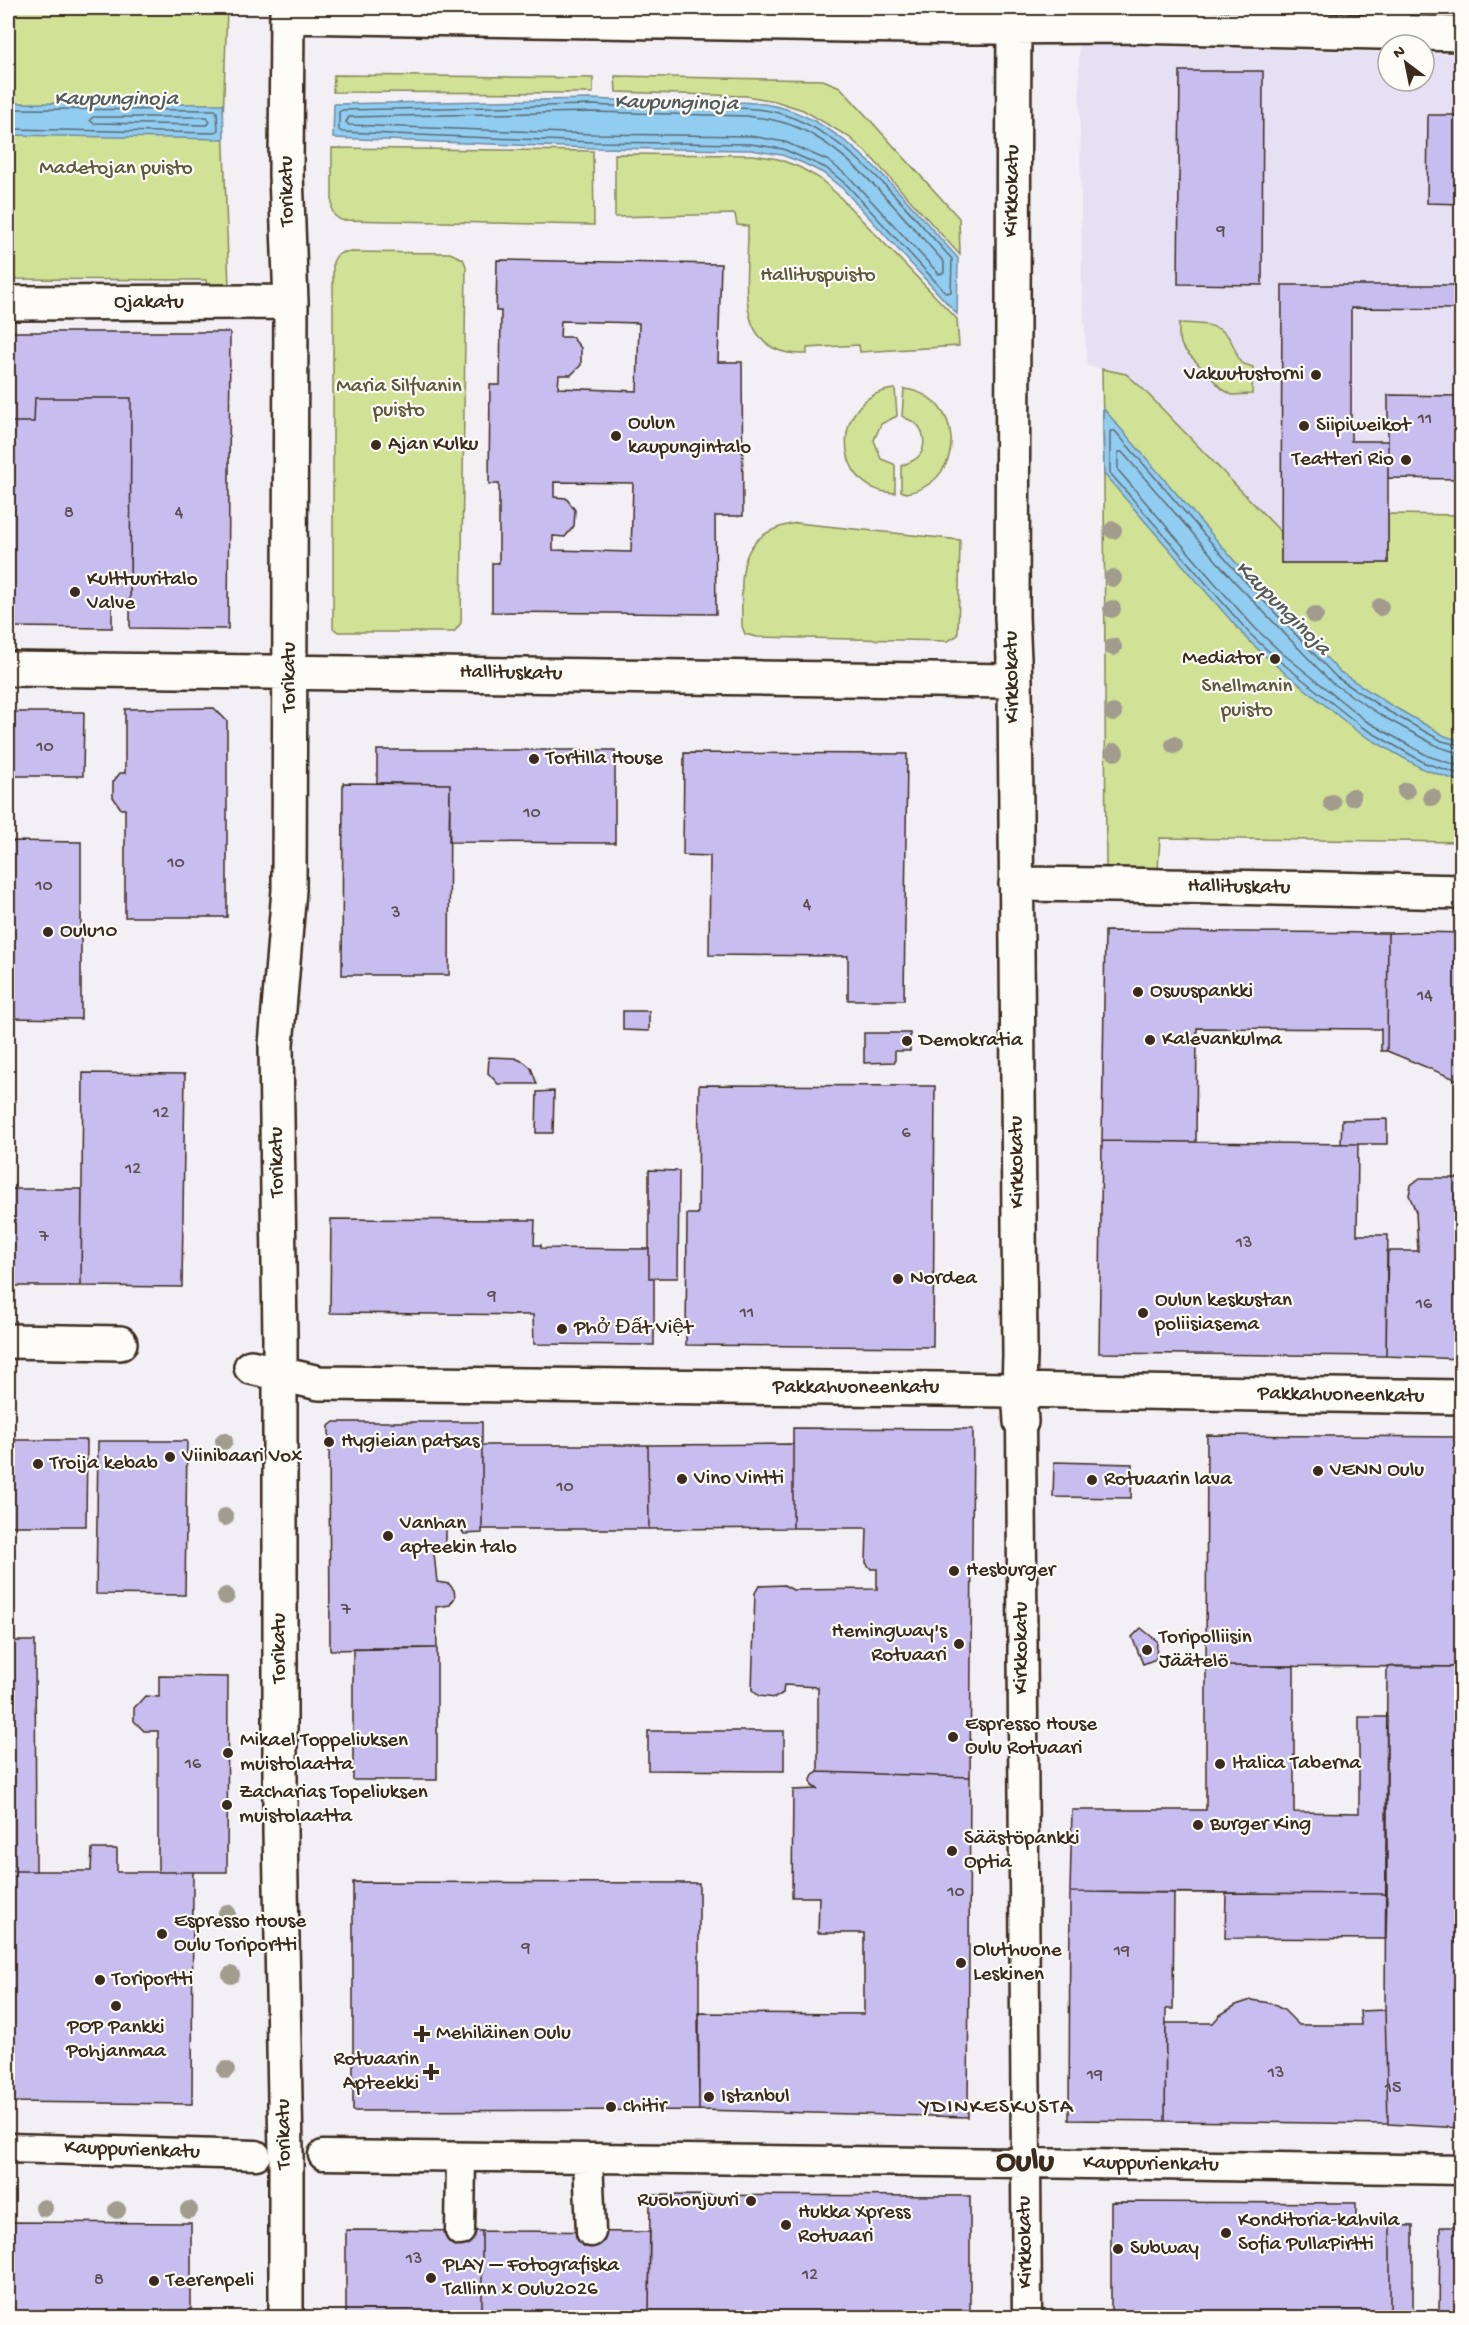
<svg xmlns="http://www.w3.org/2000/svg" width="1469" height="2325" viewBox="0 0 1469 2325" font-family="'Gochi Hand',sans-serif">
<rect width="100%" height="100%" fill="#f2eff5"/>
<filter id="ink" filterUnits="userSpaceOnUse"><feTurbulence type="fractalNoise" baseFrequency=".0167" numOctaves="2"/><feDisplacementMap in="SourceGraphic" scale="12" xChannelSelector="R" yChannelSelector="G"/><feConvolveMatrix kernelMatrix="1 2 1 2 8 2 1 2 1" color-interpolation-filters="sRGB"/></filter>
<g filter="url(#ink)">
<path fill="#e5e0f3" d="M1079,44l309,9v28h36v-27l37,1v424h-73v84h-107v-31l-139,-144 -16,-14 -39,-8 -5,-84z"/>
<path fill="#d1e195" stroke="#86865a" stroke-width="1.5" d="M8,8h219l-4,113 6,167 -22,3 -1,-11 -198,-1z
M334,75l259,3v15l-260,-1z
M615,76l208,4 17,7 119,131 1,37 -90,-99 -21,-19 -46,-27 -28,-9 -29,-5 -130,-4z
M332,148l261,3 1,74 -253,-5 -6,-4 -3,-6z
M615,154l138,1 25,4 21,8 20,11 18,16 120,125 2,27 -99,6 -1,-7 -52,3v6c-78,3 -58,-76 -59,-128l-11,-1 -2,-11 -120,3z
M344,252l106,1 13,6 3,7 -5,357 -7,9h-116l-5,-4v-366l4,-7z
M1179,323c18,1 42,-1 52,18 4,7 6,15 10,22l12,4 -1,27 -20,1 -10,-6 -39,-41 -4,-9z
M1102,369l24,5 16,14 139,144v31h107v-49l73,1v327l-301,-4 -2,32h-52l-2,-386z
M895,389l2,27 -16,8 -7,16 7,19 13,5 1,2v27c-65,-2 -65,-98 0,-104z
M904,389c61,7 64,93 2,104l-5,-2v-25c5,-3 12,-4 17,-9 9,-9 7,-27 -3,-34 -4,-3 -9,-4 -13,-7z
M797,523l163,17 -2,95 -10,6 -191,-4 -12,-3 -3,-8c0,-52 -8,-93 55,-103z"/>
<path fill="#91cdf1" stroke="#6f8c9d" stroke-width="1.5" d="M592,99c37,2 73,2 110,3 24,0 49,-1 73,4 74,16 133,98 183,152l-1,56 -114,-125 -20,-16 -20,-10 -21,-8 -31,-5 -158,-2 -260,-10 1,-34z
M8,103l215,1 1,35 -216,-4z
M1103,408l141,164 96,100 49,32 56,32 16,5v41l-38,-13 -65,-37 -85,-69 -26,-24 -143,-165z"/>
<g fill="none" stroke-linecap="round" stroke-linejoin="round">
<path stroke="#5d6b72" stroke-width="1.5" d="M592,105c37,2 73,2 110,3 24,0 49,-1 73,4 72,18 128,94 177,147l-1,33 -5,1 -99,-108 -21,-17 -43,-19 -32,-5 -158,-2 -251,-10 -3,-2v-18l3,-2z
M8,109l207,1 2,2 1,18 -4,3 -206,-4
M592,112l155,4c16,2 33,4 49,11 55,22 107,91 148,135v11l-5,1 -88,-95 -22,-18 -44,-19 -34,-6 -158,-2 -244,-9 -3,-3 3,-5z
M93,117h114l3,5 -3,3 -114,-2 -3,-3z
M1462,746l-20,-5 -56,-31 -50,-33 -96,-101 -125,-145h-5v42l141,162 26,24 85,68 63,36 37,12
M1462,754l-23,-7 -57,-31 -51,-34 -97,-101 -112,-129h-4v18l102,119 36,40 26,24 84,68 62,35 34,11"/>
</g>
<path fill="#c7bdef" stroke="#3b2a1e" stroke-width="1.5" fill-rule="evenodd" d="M1180,71h83l-1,214 -84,-1z
M1428,115h34v89l-35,-1z
M497,260l224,4 -3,98h24l1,154h-28l1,98 -224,-2v-49h7v-79h-10l1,-99h10l1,-74h-5zM561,321l78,2 -2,68 -79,-3 1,-13h12l10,-10v-17l-9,-11h-12zM554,482l79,1 -2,69 -78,-2v-14l12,1 9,-11 1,-16 -9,-12 -12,-1z
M1282,285h180v24l-111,-1v133h37v122h-107z
M8,332h222l-2,297 -98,-1 1,-230h-96l-1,24h-26z
M1388,395l74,1v83l-74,-1z
M35,398h96l-1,207h-18v23l-104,-1v-205h26z
M214,708l13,13v196h-102v-108h-4l-8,-12v-15l7,-9h5v-64z
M8,712h76l-1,64h-75z
M377,750h238v93l-166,-1 1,-58 -73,-1z
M684,753l223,1 -3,246h-56v-44l-139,-1 1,-99 -27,-1z
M343,783l107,1 -1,191h-107z
M8,841l73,1v177l-73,-1z
M1105,931l283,2 -1,118h-6v-22l-184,-1 -1,114 -94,-1z
M1424,932l38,1v149l-75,-31 1,-118z
M623,1011h26v20l-26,-1z
M864,1033h46v18h-15v11l-31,1z
M489,1057l26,1 9,4 7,6 6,16h-39l-10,-11z
M83,1073l102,1 -3,213 -101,-1z
M699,1085l236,1 -2,261 -247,-2 1,-131h11z
M554,1091l-1,42h-17l1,-41z
M1387,1119v25h-46l1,-24z
M1102,1141l256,3 -1,91h31l-2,121 -287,-3z
M649,1170l30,1 -1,107h-29z
M1420,1178h42v181l-76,-3 1,-105h31l-2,-39 -7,-17 2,-10z
M8,1189h74l-1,97h-73z
M331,1219l204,1 -1,25h7v3l108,1v29h5v67l-120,-1 -1,-29 -203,-2z
M334,1422h148v111l-18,1 -5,-8 -10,-1 -3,3v11l-3,8 -9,6 3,29 12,2 5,6 1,7 -5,8 -14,2 1,41 -107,2 -1,-224z
M793,1428l180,1 -3,348 -152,-5v-85l-34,-2 -1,8 -8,5 -16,-2 -7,-6 3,-97 4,-7 25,-1 9,5 84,-1v-20h-6l-5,-6 1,-35h-74z
M1207,1435l255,2v230l-256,-1z
M8,1440h79l-1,86h-78z
M98,1441h89l-2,154 -89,-1z
M793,1444v84l-144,1 -1,-84z
M482,1445h166l1,84h-167z
M1054,1462l78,2 -1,34 -78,-1z
M1141,1628l16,13 -1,18 -13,5 -11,-27z
M8,1641h27l1,230h-28z
M353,1648h84v132h-84z
M1206,1666h88v146l65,1v-96h28v177l-317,-2 2,-82h134z
M1387,1666l75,1v461l-74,-4 -3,-114z
M159,1676l69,1 -1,195h-69v-141h-14l-10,-10v-13l11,-12 14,1z
M648,1731h136v40l-136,-1z
M818,1772l152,5 -2,340 -269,-7 -1,-97 166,1v-81h-46l1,-36h-27l1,-107 25,-1 -6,-3 -1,-6 2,-5z
M92,1849h25v23h76l-1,232 -184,-2v-231h83z
M353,1882l346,1v227l-346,1z
M1070,1892l104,1 -1,116h-7l-1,112 -96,-1z
M1226,1893l161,1 -1,45 -161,-1z
M1251,2000l19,3 14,7 15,15h62l-1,-14 25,-1 3,114 -223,-3 1,-98h47l7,-8 16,-10z
M650,2195l320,1v122h-321z
M1111,2202l245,1v22h34v93h-279z
M8,2222l183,1v95h-183z
M1390,2225l23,1v92h-23z
M1440,2227h22v91h-23z
M346,2230l136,1v87h-136z
M482,2231l168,1 -1,86h-167z"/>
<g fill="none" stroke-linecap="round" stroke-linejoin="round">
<defs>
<path id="service" d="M1375,33v-25
M1399,33v-25"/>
<path id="pedestrian" d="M1021,1422l6,896
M8,2148l248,7
M323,2155l702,8 437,7
M588,2159l3,73
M460,2231l1,-74"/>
<path id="minor" d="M1014,8l-2,609 3,64 5,674 -1,35 2,32
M288,16l684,11 159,-1 331,8
M8,303l283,-1
M8,669l1007,12
M1016,884c149,1 297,5 446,8
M8,1341l112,2
M251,1367l68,16 620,6 523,8
M286,2318v-164l-6,-323v-491l-4,-295 13,-155 2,-588 -5,-127 1,-167"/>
</defs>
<use href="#service" stroke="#3b2a1e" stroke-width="24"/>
<use href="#pedestrian" stroke="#3b2a1e" stroke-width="33"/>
<use href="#minor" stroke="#3b2a1e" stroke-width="38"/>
<use href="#service" stroke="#fdfcf7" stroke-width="20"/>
<use href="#pedestrian" stroke="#fdfcf7" stroke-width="28"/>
<use href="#minor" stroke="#fdfcf7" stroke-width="33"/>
</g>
<g fill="#a29c8f">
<circle cx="1113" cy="530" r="9"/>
<circle cx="1113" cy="578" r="9"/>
<circle cx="1380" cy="607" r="9"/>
<circle cx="1112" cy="609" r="9"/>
<circle cx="1315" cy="615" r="9"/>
<circle cx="1113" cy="647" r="9"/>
<circle cx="1113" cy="713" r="9"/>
<circle cx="1174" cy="745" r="9"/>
<circle cx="1115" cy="752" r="9"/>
<circle cx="1406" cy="791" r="9"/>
<circle cx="1352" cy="797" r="9"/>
<circle cx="1432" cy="797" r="9"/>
<circle cx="1332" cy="803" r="9"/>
<circle cx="224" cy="1441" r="9"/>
<circle cx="225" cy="1517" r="9"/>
<circle cx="226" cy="1596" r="9"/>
<circle cx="227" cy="1913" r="9"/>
<circle cx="231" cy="1975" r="9"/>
<circle cx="226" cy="2070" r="9"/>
<circle cx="44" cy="2208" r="9"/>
<circle cx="117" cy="2210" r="9"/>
<circle cx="189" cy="2210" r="9"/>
</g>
</g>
<g fill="#3b2a1e" stroke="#fdfcf7" stroke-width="2">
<circle cx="1316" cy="375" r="6"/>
<circle cx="1304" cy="426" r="6"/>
<circle cx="616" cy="436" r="6"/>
<circle cx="376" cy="445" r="6"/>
<circle cx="1406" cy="460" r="6"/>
<circle cx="75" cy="592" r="6"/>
<circle cx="1275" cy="659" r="6"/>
<circle cx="534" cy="759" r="6"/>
<circle cx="48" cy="932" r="6"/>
<circle cx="1138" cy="992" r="6"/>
<circle cx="1150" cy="1040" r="6"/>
<circle cx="907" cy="1041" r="6"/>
<circle cx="898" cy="1279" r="6"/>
<circle cx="1143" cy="1313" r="6"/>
<circle cx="562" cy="1329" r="6"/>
<circle cx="329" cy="1442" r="6"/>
<circle cx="170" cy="1457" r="6"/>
<circle cx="38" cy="1464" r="6"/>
<circle cx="1318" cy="1471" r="6"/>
<circle cx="682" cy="1479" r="6"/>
<circle cx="1092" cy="1480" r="6"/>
<circle cx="388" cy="1536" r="6"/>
<circle cx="954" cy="1571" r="6"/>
<circle cx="959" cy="1644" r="6"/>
<circle cx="1147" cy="1650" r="6"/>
<circle cx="953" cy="1737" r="6"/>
<circle cx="228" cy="1753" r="6"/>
<circle cx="1220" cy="1764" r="6"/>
<circle cx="227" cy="1805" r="6"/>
<circle cx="1198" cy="1825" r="6"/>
<circle cx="952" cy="1851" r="6"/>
<circle cx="162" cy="1934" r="6"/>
<circle cx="961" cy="1963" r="6"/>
<circle cx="100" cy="1980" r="6"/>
<circle cx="116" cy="2006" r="6"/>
<path d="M419 2025h6v6h6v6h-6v6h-6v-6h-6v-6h6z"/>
<path d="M428 2063h6v6h6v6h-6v6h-6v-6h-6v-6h6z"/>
<circle cx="709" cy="2097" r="6"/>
<circle cx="611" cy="2107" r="6"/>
<circle cx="751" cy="2201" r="6"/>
<circle cx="786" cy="2225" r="6"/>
<circle cx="1226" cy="2233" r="6"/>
<circle cx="1118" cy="2249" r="6"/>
<circle cx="431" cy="2278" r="6"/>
<circle cx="154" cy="2281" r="6"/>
</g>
<g text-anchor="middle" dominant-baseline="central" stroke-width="4.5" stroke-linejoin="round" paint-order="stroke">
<g font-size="18" fill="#5e4f52">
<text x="1221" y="231">9</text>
<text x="1425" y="419">11</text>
<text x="69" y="513">8</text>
<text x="179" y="513">4</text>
<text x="45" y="747">10</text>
<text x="532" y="813">10</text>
<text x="176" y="863">10</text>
<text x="44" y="886">10</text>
<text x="807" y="905">4</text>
<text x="396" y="913">3</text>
<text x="1425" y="996">14</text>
<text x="161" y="1113">12</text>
<text x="906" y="1133">6</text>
<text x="133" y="1169">12</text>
<text x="44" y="1237">7</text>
<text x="1244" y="1243">13</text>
<text x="492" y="1296">9</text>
<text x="1424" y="1304">16</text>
<text x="747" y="1313">11</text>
<text x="565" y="1487">10</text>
<text x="346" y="1610">7</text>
<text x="193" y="1764">16</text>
<text x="956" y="1892">10</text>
<text x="526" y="1948">9</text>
<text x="1122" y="1951">19</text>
<text x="1276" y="2073">13</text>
<text x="1095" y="2075">19</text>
<text x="1393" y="2088">15</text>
<text x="414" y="2259">13</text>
<text x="810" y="2275">12</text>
<text x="99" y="2280">8</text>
</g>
<g font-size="21" fill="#60583c" stroke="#fdfcf7">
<text x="116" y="169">Madetojan puisto</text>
<text x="818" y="276">Hallituspuisto</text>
<text x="399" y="387">Maria Silfvanin<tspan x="399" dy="24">puisto</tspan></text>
<text x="1247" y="687">Snellmanin<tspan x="1247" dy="24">puisto</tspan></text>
</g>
<g font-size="21" fill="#3b2a1e" stroke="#fdfcf7">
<text transform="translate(288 191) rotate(-91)">Torikatu</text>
<text transform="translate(1013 191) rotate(-89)">Kirkkokatu</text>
<text x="149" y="303">Ojakatu</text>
<text transform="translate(511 674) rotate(1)">Hallituskatu</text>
<text transform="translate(290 677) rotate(-90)">Torikatu</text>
<text transform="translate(1013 677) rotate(-91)">Kirkkokatu</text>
<text transform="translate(1239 888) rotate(1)">Hallituskatu</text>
<text transform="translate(278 1162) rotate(-91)">Torikatu</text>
<text transform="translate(1018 1162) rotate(-91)">Kirkkokatu</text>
<text x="856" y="1388">Pakkahuoneenkatu</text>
<text transform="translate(1341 1396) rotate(1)">Pakkahuoneenkatu</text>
<text transform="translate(280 1648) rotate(-90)">Torikatu</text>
<text transform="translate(1022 1648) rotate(-90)">Kirkkokatu</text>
<text transform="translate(285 2134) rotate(-91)">Torikatu</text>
<text transform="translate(132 2151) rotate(2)">Kauppurienkatu</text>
<text transform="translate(1151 2165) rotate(1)">Kauppurienkatu</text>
<text transform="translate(1026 2242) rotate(-91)">Kirkkokatu</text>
</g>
<g font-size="21" fill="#3b2a1e" stroke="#fdfcf7" text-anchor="start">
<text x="1304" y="375" text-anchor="end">Vakuutustorni</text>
<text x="628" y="424">Oulun<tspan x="628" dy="24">kaupungintalo</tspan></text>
<text x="1316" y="426">Siipiweikot</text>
<text x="388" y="445">Ajan Kulku</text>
<text x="1394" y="460" text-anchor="end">Teatteri Rio</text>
<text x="87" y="580">Kulttuuritalo<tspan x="87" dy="24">Valve</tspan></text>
<text x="1263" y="659" text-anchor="end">Mediator</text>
<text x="546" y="759">Tortilla House</text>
<text x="60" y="932">Oulu10</text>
<text x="1150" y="992">Osuuspankki</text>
<text x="1162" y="1040">Kalevankulma</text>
<text x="919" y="1041">Demokratia</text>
<text x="910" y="1279">Nordea</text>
<text x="1155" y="1301">Oulun keskustan<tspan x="1155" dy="24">poliisiasema</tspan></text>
<text x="574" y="1329">Phở Đất Việt</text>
<text x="341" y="1442">Hygieian patsas</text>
<text x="182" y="1457">Viinibaari Vox</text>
<text x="50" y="1464">Troija kebab</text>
<text x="1330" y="1471">VENN Oulu</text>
<text x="694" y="1479">Vino Vintti</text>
<text x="1104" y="1480">Rotuaarin lava</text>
<text x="400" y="1524">Vanhan<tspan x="400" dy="24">apteekin talo</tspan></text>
<text x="966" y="1571">Hesburger</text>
<text x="947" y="1632" text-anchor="end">Hemingway's<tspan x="947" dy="24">Rotuaari</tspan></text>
<text x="1159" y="1638">Toripolliisin<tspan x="1159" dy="24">Jäätelö</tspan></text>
<text x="965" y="1725">Espresso House<tspan x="965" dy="24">Oulu Rotuaari</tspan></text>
<text x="240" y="1741">Mikael Toppeliuksen<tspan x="240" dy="24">muistolaatta</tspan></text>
<text x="1232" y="1764">Italica Taberna</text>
<text x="239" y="1793">Zacharias Topeliuksen<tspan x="239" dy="24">muistolaatta</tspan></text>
<text x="1210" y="1825">Burger King</text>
<text x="964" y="1839">Säästöpankki<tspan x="964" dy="24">Optia</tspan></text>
<text x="174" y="1922">Espresso House<tspan x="174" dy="24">Oulu Toriportti</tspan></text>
<text x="973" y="1951">Oluthuone<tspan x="973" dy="24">Leskinen</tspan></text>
<text x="112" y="1980">Toriportti</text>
<text x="116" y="2028" text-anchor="middle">POP Pankki<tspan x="116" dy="24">Pohjanmaa</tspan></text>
<text x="436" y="2034">Mehiläinen Oulu</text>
<text x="419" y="2060" text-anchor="end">Rotuaarin<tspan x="419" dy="24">Apteekki</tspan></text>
<text x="721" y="2097">Istanbul</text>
<text x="623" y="2107">chitir</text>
<text x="739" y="2201" text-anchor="end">Ruohonjuuri</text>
<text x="798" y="2213">Hukka Xpress<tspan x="798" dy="24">Rotuaari</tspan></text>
<text x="1238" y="2221">Konditoria-kahvila<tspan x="1238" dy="24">Sofia PullaPirtti</tspan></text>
<text x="1130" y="2249">Subway</text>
<text x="443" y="2266">PLAY – Fotografiska<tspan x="443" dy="24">Tallinn x Oulu2026</tspan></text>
<text x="166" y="2281">Teerenpeli</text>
</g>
<g font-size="22" font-style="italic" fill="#555b5d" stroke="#fdfcf7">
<text x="116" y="100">Kaupunginoja</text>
<text transform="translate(676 104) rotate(1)">Kaupunginoja</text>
<text transform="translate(1282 609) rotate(45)">Kaupunginoja</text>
</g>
<g font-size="22" letter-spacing="1.5" fill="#3b2a1e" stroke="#fdfcf7">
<text x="997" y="2108">YDINKESKUSTA</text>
</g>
<g font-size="33" font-weight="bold" fill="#3b2a1e" stroke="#fdfcf7">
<text x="1025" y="2163">Oulu</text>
</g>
</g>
<rect width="1469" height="2325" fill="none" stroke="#fdfcf7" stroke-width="30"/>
<rect x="15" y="15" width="1439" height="2295" fill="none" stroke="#3b2a1e" stroke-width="2" filter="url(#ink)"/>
<g transform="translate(1406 63) rotate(328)"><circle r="28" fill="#fdfcf7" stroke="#afa8a0" stroke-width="1.5"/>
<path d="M0-4.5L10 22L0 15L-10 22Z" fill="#3b2a1e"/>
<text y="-9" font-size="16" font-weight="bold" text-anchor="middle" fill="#3b2a1e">N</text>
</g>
</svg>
